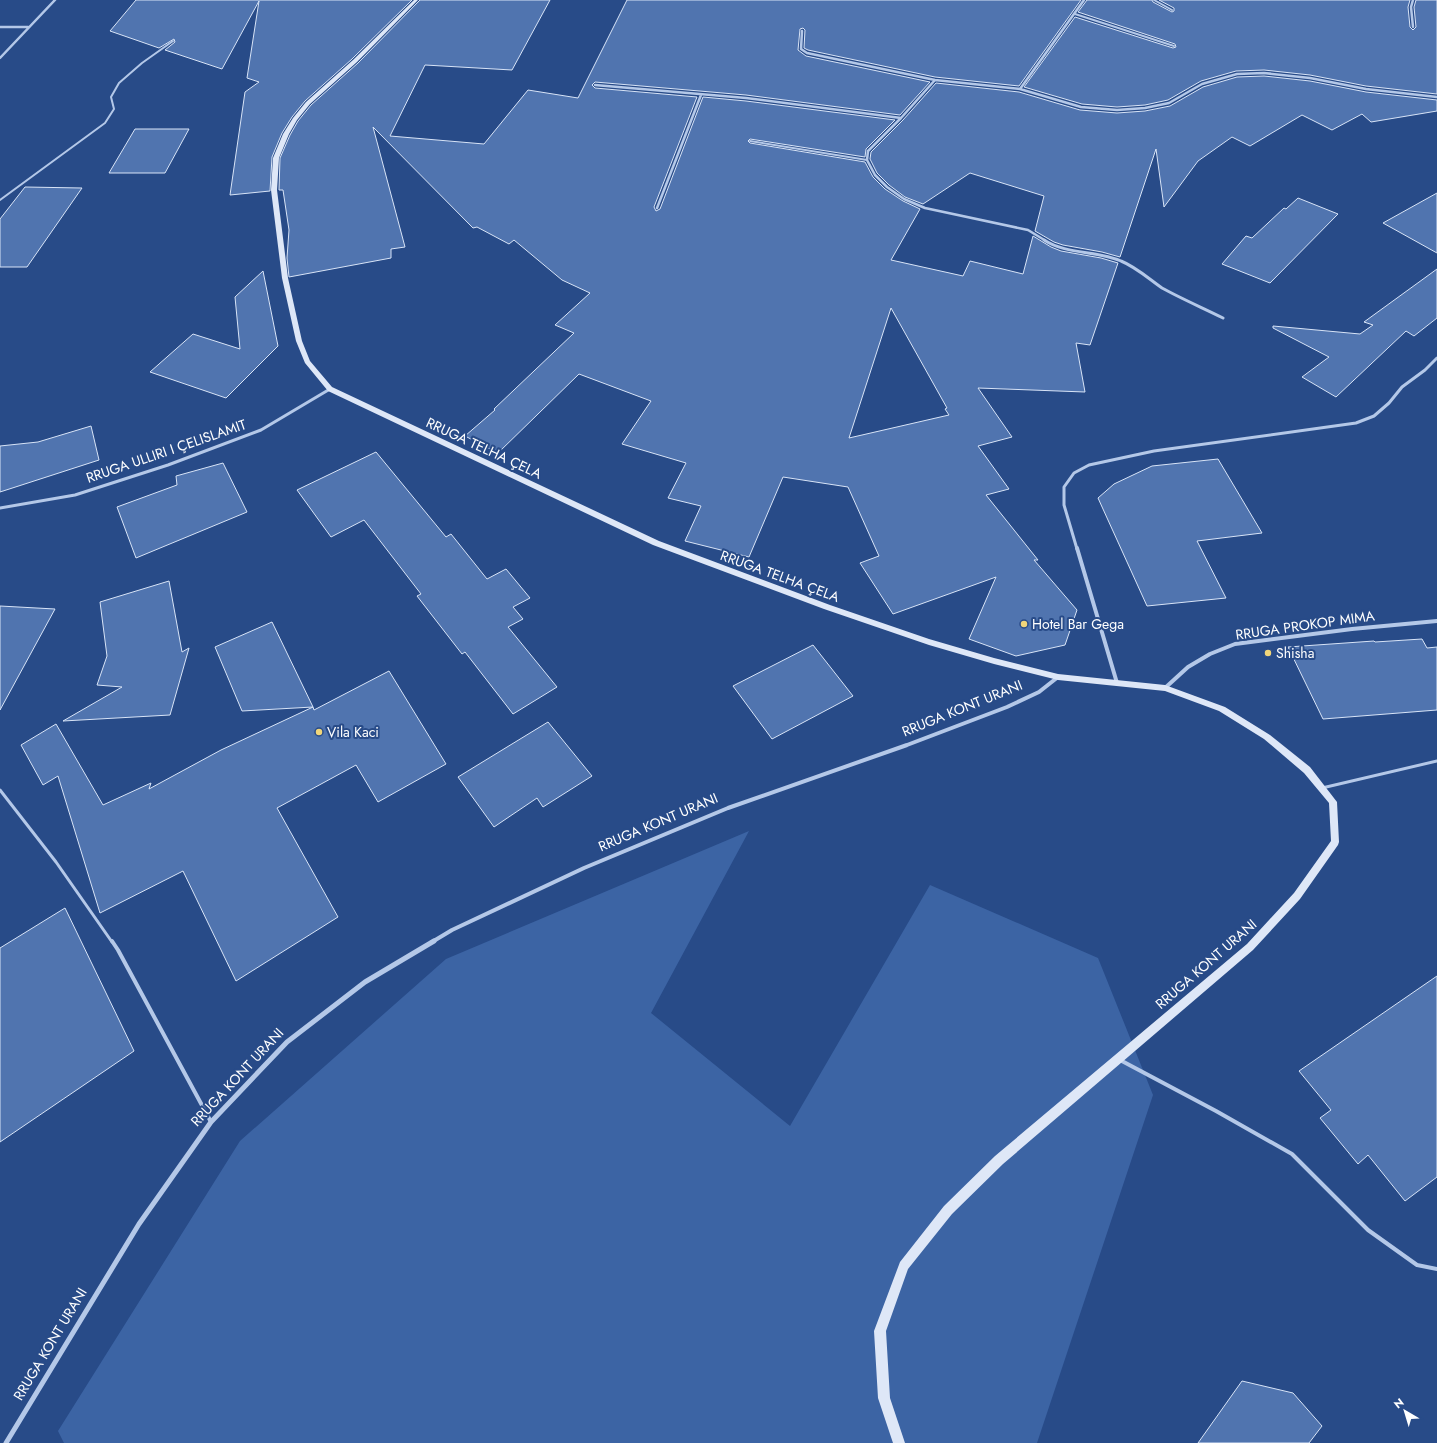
<svg xmlns="http://www.w3.org/2000/svg" width="1437" height="1443" viewBox="0 0 1437 1443" font-family="Jost,sans-serif">
<rect width="100%" height="100%" fill="#284b88"/>
<path fill="#3c64a4" d="M749,831l-98,182 139,113 140,-241 168,73 55,137 -116,348h-973l-6,-12 182,-290 206,-182z"/>
<path fill="#5074af" stroke="#d8e4f7" fill-rule="evenodd" d="M136,0h276l-60,59 -47,42 -13,16 -10,16 -10,24 -2,34 -40,4 15,-103 14,-10 -12,-4 12,-77 -37,68 -57,-19 10,-8 -1,-3 -15,9 -49,-17z
M420,0h130l-38,70 -87,-5 -35,71 94,8 44,-54 50,8 49,-98h454l-62,86 -84,-9 -127,-27 -4,-2 1,-18 -2,-2 -3,1 -2,21 8,6 124,26 -30,33 -154,-20 -151,-13 -3,3 3,3 102,9 -43,110 2,4 4,-2 43,-112 43,4 149,19 -29,29 -1,8 -115,-18 -2,2 2,2 115,19 8,15 12,12 18,12 17,8 -29,51 72,16 7,-15 53,13 10,-38 18,11 10,4 40,7 17,5 -28,82 -14,-2 9,49 -107,-4 34,49 -34,9 31,43 -23,6 52,65h-4l43,50 -12,35 -49,11 -47,-17 27,-62 -103,37 -33,-51 19,-7 -31,-69 -65,-10 -34,80 -64,-16 16,-35 -33,-8 18,-35 -64,-19 29,-43 -72,-27 -81,79 -33,-17 30,-26 -1,-1 80,-76 -19,-8 35,-32 -28,-13 -48,-40 -5,4 -32,-17 -4,1 -100,-101 32,120 -14,2v9l-102,19 -2,-19 2,-28 -6,-40h-4l1,-32 10,-23 8,-14 13,-16 47,-42zM891,308l56,100 -2,1 4,6 -100,23z
M1087,0h65l1,2 19,10 2,-1v-3l-15,-8h251l-2,7 2,20 3,3 3,-3 -2,-20 2,-7h21v94l-71,-8 -56,-11 -46,-5 -28,1 -35,10 -33,19 -23,5 -28,2 -35,-3 -58,-17 51,-70 98,31 3,-1 -1,-3 -97,-32z
M1264,76l46,5 56,11 71,8v11l-66,11 -9,-8 -30,16 -30,-15 -52,31 -18,-9 -34,24 -34,46 -8,-58 -36,108 -18,-5 -39,-7 -9,-3 -19,-11 9,-35 -74,-23 -47,31 -18,-7 -16,-12 -12,-12 -7,-14 1,-7 32,-32 33,-37 83,9 61,18 37,3 28,-2 25,-5 33,-19 34,-10z
M135,129h54l-24,44h-56z
M25,187l57,1 -55,79h-27v-48z
M1437,193v60l-54,-30z
M1298,198l40,16 -68,69 -48,-19 24,-28 6,2 32,-30 2,1z
M1437,269v49l-23,18 -8,-5 -70,66 -34,-20 27,-20 -56,-29v-2l87,8 13,-9 -9,-3z
M263,271l15,75 -52,52 -76,-26 43,-38 47,15 -5,-52z
M91,426l8,34 -99,32v-46l38,-4z
M376,452l70,85 5,-3 36,45 19,-10 24,29 -17,9 10,12 -15,8 49,60 -44,27 -48,-62 -3,2 -45,-58 4,-2 -57,-74 -33,17 -34,-47z
M1218,459l44,74 -65,8 29,57 -79,8 -49,-108 16,-14 38,-18z
M223,463l24,49 -111,46 -19,-51 60,-22 -1,-9z
M169,581l13,71 7,-4 -19,67 -107,6 59,-34 -25,-2 10,-29 -7,-54z
M0,606l55,3 -55,101z
M272,622l41,85 -71,4 -27,-64z
M1422,639l5,9 10,-1v63l-114,9 -35,-72 86,-6 1,1z
M813,645l40,51 -81,43 -39,-53z
M389,671l57,93 -68,38 -22,-37 -79,43 61,109 -102,64 -53,-110 -83,42 -42,-137 -15,9 -22,-40 35,-21 47,81 48,-22 -2,6 72,-39 92,-43 1,3z
M548,722l44,54 -49,31 -6,-9 -43,29 -36,-50z
M65,908l69,143 -134,91v-194z
M1437,976v201l-32,24 -37,-46 -10,9 -38,-46 11,-8 -32,-39z
M1242,1381l51,12 29,33 -13,17h-111z"/>
<g fill="none" stroke-linecap="round" stroke-linejoin="round">
<path stroke="#b4c8e8" stroke-width="2" d="M1154,0l18,10
M1075,14l99,32
M750,141l117,19
M0,200l105,-77 9,-14 -3,-12 8,-14 23,-20 31,-22"/>
<path stroke="#b4c8e8" stroke-width="3" d="M1322,788l115,-27
M0,790l56,72 56,80"/>
<path stroke="#b4c8e8" stroke-width="4" d="M112,941l6,9 93,172
M1120,1060l96,51 76,43 76,76 49,35 20,4"/>
<path stroke="#b4c8e8" stroke-width="2.5" d="M1413,0l-2,7 2,20
M0,27h28
M802,31l-1,18 6,4 128,27 85,9 61,18 36,3 28,-2 24,-5 33,-19 35,-10 27,-1 46,5 56,11 71,8
M0,58l55,-58
M935,80l-34,38 -33,33 -1,9 8,15 12,12 17,12 21,9 103,22 18,11
M595,85l151,13 155,20
M1020,89l64,-89
M657,208l44,-113"/>
<path stroke="#b4c8e8" stroke-width="3" d="M1044,240c23,15 52,10 77,21 15,6 28,18 41,27 20,11 41,20 61,30
M0,508l75,-13 93,-30 93,-35 69,-41
M1077,549l-13,-44v-18l10,-14 15,-8 65,-14 202,-28 18,-7 15,-13 13,-16 23,-17 12,-12"/>
<path stroke="#b4c8e8" stroke-width="4" d="M1077,548l40,135
M1165,688l23,-21 22,-13 25,-10 117,-15 85,-8
M432,942l20,-12 132,-62 144,-60 179,-63 100,-38 32,-15 19,-15"/>
<path stroke="#b4c8e8" stroke-width="5" d="M6,1443l133,-219 72,-102 76,-80 78,-60 69,-41"/>
<path fill="#dee7f7" fill-rule="evenodd" d="M414,0h4l-61,62 -47,42 -13,16 -8,14 -10,24 -2,32 11,88 14,63 8,20 22,26 327,154 171,64 99,34 65,19 64,16 107,11 60,22 45,28 40,32 27,35 2,40 -1,3 -38,54 -47,51 -250,214 -51,50 -44,55 -22,62 4,67 15,45h-12l-15,-45 -4,-67 26,-69 44,-56 51,-50 252,-212 47,-51 37,-52 -2,-38 -25,-30 -40,-34 -45,-28 -54,-20 -107,-11 -64,-16 -65,-19 -105,-36 -171,-64 -325,-154 -23,-28 -9,-22 -14,-63 -11,-88 2,-32 10,-24 10,-16 13,-16 47,-42z"/>
</g>
<g fill="#f1d67a" stroke="#284b88" stroke-width="1.5">
<circle cx="1024" cy="624" r="4"/>
<circle cx="1268" cy="653" r="4"/>
<circle cx="319" cy="732" r="4"/>
</g>
<g text-anchor="middle" dominant-baseline="central" stroke-width="4" stroke-linejoin="round" paint-order="stroke">
<g font-size="14" fill="#fff" stroke="#284b88">
<text transform="translate(484 448) rotate(25)">RRUGA TELHA ÇELA</text>
<text transform="translate(166 451) rotate(-19)">RRUGA ULLIRI I ÇELISLAMIT</text>
<text transform="translate(780 576) rotate(20)">RRUGA TELHA ÇELA</text>
<text transform="translate(1305 625) rotate(-8)">RRUGA PROKOP MIMA</text>
<text transform="translate(962 708) rotate(-22)">RRUGA KONT URANI</text>
<text transform="translate(658 822) rotate(-23)">RRUGA KONT URANI</text>
<text transform="translate(1206 964) rotate(-41)">RRUGA KONT URANI</text>
<text transform="translate(237 1077) rotate(-47)">RRUGA KONT URANI</text>
<text transform="translate(50 1344) rotate(-59)">RRUGA KONT URANI</text>
</g>
<g font-size="14" fill="#fff" stroke="#284b88" text-anchor="start">
<text x="1032" y="624">Hotel Bar Gega</text>
<text x="1276" y="653">Shisha</text>
<text x="327" y="732">Vila Kaci</text>
</g>
</g>
<g transform="translate(1405 1411) rotate(322)" stroke="#284b88" stroke-width="3" paint-order="stroke">
<path d="M0-3L7 15L0 10L-7 15Z" fill="#ffffff"/>
<text y="-6" font-size="11" font-weight="bold" text-anchor="middle" fill="#ffffff">N</text>
</g>
</svg>
